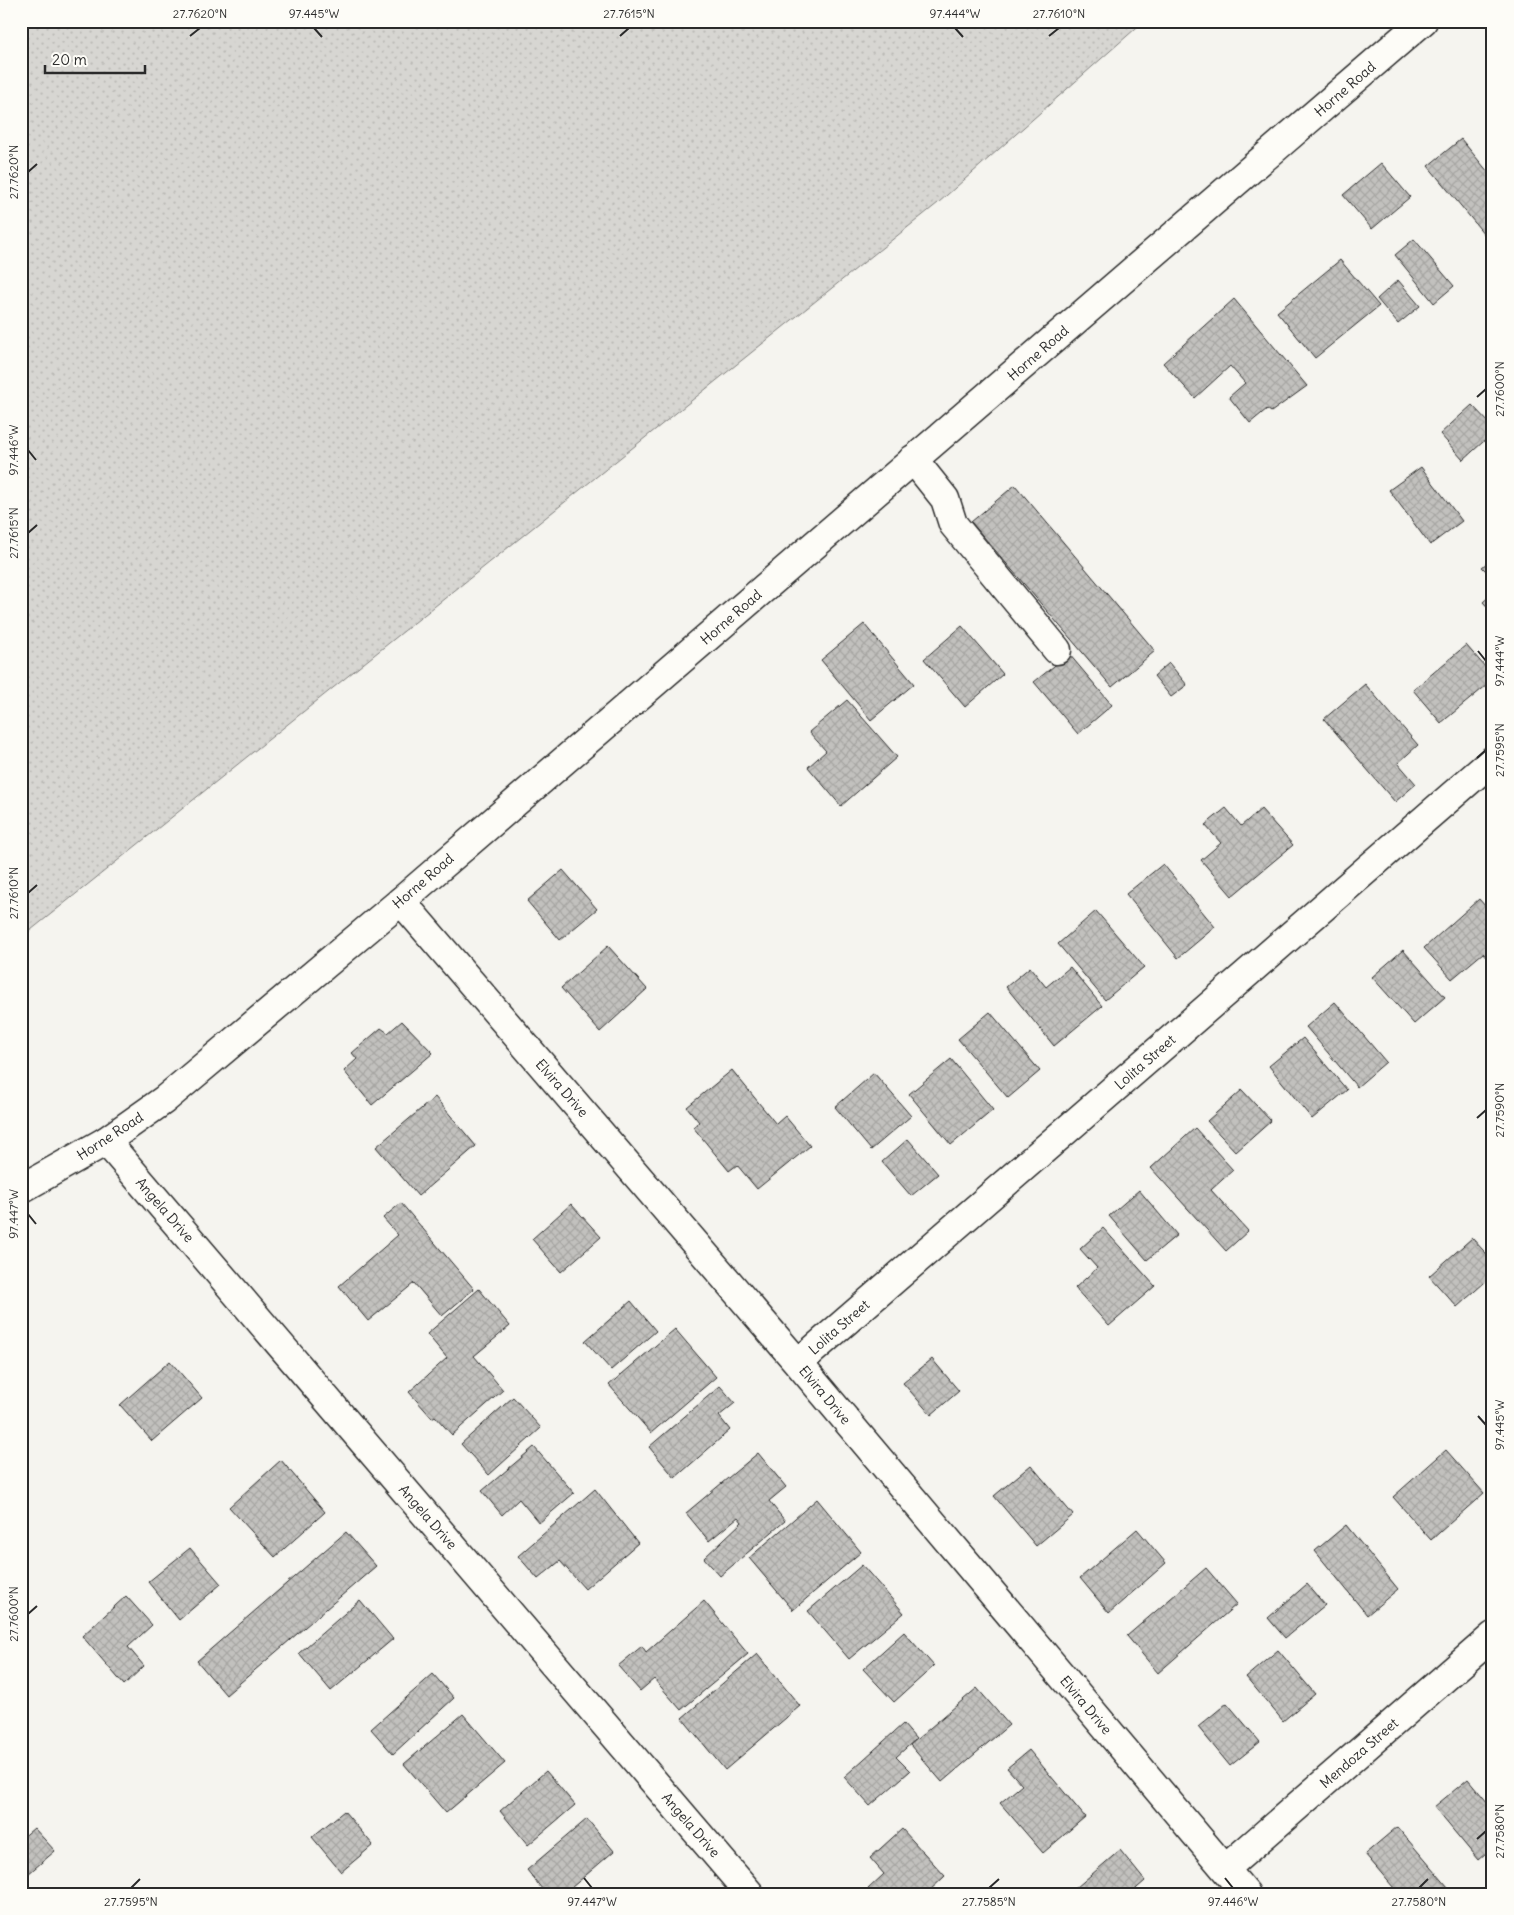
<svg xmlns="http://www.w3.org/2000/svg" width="1514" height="1915" viewBox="0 0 1514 1915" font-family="Delius,sans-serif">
<defs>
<pattern id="grass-dots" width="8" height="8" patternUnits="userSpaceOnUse" patternTransform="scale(1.25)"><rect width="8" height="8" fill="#d7d6d2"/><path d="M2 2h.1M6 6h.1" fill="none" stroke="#b9b8b4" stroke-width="1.8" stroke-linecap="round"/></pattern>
<pattern id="building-cross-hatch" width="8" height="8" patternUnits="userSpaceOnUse" patternTransform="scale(1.25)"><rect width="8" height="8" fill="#c2c1be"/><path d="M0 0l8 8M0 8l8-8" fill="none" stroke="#a7a6a3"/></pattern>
</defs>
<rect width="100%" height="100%" fill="#f5f4ef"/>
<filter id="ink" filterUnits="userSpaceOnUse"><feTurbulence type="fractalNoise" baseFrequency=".02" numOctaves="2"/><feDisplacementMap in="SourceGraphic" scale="10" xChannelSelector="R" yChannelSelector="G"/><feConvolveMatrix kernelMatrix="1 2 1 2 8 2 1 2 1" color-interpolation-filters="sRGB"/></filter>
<g filter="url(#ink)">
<path fill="url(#grass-dots)" stroke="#81807e" d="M21,21h1123l-206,182 -917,735z"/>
<path fill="url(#building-cross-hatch)" stroke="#2b2b2b" d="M1461,139l32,39v59l-4,3 -61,-74z
M1381,163l29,34 -38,32 -29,-34z
M1414,239l40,47 -20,17 -39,-48z
M1340,260l39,46 -64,52 -38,-46z
M1398,280l22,26 -22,18 -21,-25z
M1234,299l73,87 -36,26 -4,-3 -17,14 -21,-26 16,-14 -15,-17 -35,32 -32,-35z
M1472,405l21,22v6l-30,27 -23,-26z
M1421,467l41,54 -32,24 -41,-55z
M1015,485l140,166 -43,36 -141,-165z
M1493,558v20l-11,-11z
M1493,593v20l-10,-11z
M864,624l50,60 -43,36 -50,-60z
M962,626l41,48 -38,33 -41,-48z
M1466,645l27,31v4l-52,43 -28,-33z
M1069,654l43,51 -34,29 -44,-52z
M1169,663l18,22 -16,12 -17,-21z
M1365,684l53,61 -20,18 18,21 -21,18 -71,-83z
M847,700l50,57 -56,49 -33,-39 18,-16 -17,-19z
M1226,808l15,18 20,-17 32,36 -61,51 -31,-36 20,-17 -16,-18z
M1163,864l52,63 -37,31 -52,-64z
M563,870l34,39 -37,31 -33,-39z
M1479,899l14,16v50l-10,-12 -31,26 -28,-31z
M1096,911l48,56 -39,33 -47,-56z
M608,946l39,43 -47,43 -39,-44z
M1403,950l42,47 -31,27 -42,-47z
M1030,967l16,20 24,-20 32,39 -48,40 -48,-59z
M1335,1002l51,60 -29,25 -51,-60z
M990,1012l50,59 -32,27 -50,-59z
M402,1021l31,32 -61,52 -28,-34 13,-12 -5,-6 29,-25 7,5z
M1303,1038l44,52 -35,29 -43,-53z
M951,1059l42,51 -42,35 -42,-51z
M732,1070l44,54 9,-8 25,30 -53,43 -20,-24 -8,6 -36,-44 6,-5 -12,-15z
M874,1073l37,43 -40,34 -36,-43z
M1242,1090l29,31 -35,31 -29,-31z
M435,1097l41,49 -58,50 -42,-49z
M1195,1128l38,42 -22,20 37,41 -22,20 -75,-83z
M908,1139l30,35 -27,22 -29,-34z
M1139,1190l38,45 -30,25 -38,-44z
M401,1203l73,86 -32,27 -28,-33 -46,38 -29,-35 59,-51 -15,-17z
M571,1204l30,33 -40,35 -29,-33z
M1103,1228l52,58 -46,40 -34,-38 22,-20 -17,-19z
M1472,1238l21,23v14l-36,32 -28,-31z
M479,1289l31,37 -36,30 29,34 -51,45 -17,-19 -3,2 -23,-26 38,-34 -20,-24z
M631,1301l25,30 -45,39 -26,-29z
M675,1329l41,48 -65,56 -42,-48z
M932,1359l27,32 -28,24 -28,-32z
M170,1361l32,37 -50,43 -32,-36z
M720,1386l15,17 -16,13 11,14 -55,48 -26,-31z
M513,1397l28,31 -52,47 -28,-31z
M534,1447l40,46 -35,30 -20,-24 -17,16 -20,-24z
M1446,1450l38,43 -53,47 -38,-43z
M758,1453l28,34 -17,14 16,20 -65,55 -16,-18 38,-36 -4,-5 -29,24 -23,-28z
M281,1460l44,52 -50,45 -46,-50z
M1031,1465l42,50 -37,31 -42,-50z
M595,1489l43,54 -53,46 -25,-28 -22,18 -20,-23z
M817,1499l44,53 -68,58 -44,-52z
M1346,1525l52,64 -31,26 -52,-64z
M1137,1529l29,34 -57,50 -29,-35z
M346,1532l30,34 -150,129 -29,-34z
M190,1548l31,36 -42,36 -31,-38z
M862,1565l42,48 -55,46 -41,-48z
M1206,1568l31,36 -79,69 -31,-37z
M1307,1584l18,21 -40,33 -17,-20z
M126,1596l26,29 -24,22 16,19 -20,19 -42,-49z
M360,1600l33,39 -62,52 -32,-38z
M704,1601l44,53 -67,56 -27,-31 -14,12 -22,-25 24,-20 4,6z
M904,1632l30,34 -40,36 -31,-33z
M1278,1650l37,44 -32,27 -37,-44z
M757,1654l43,52 -75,64 -43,-52z
M433,1674l21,24 -61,56 -22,-25z
M977,1688l32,37 -67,57 -32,-37z
M1227,1703l33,39 -30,24 -32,-39z
M463,1714l42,49 -59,50 -42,-49z
M903,1724l13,15 -20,18 14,14 -40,35 -26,-29z
M1029,1750l56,67 -42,36 -43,-50 22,-18 -15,-17z
M546,1771l29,34 -47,40 -28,-34z
M1468,1779l25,30v38l-15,13 -44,-53z
M344,1811l29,34 -32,27 -29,-35z
M587,1819l27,32 -50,43h-18l-19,-24z
M1397,1827l57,67h-55l-34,-40z
M34,1828l21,23 -34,29v-41z
M902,1829l43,47 -19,18h-54l-4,-5 16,-15 -14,-16z
M1120,1850l25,31 -15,13h-61z"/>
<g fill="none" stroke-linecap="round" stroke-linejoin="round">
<defs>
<path id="minor" d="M913,459l32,40 8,25 104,126
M401,901l397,462 448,531
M106,1141l644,753
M798,1363l695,-603
M1225,1869l268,-233"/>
<path id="major" d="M21,1189l85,-48 58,-41 237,-199 1022,-880"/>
</defs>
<use href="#minor" stroke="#2b2b2b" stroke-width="31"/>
<use href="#major" stroke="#2b2b2b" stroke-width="31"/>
<use href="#minor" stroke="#fdfcf7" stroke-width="28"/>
<use href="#major" stroke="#fdfcf7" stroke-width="28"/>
</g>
</g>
<path fill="none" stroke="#2b2b2b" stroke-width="2" d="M314,28l8,9M955,28l8,9M190,36l10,-8M620,36l9,-8M1049,36l10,-8M28,172l9,-8M1477,397l9,-8M28,450l8,10M28,533l9,-8M1478,651l8,10M1477,758l9,-8M28,893l9,-8M1477,1118l9,-8M28,1214l8,10M1478,1416l8,9M28,1614l9,-8M1477,1839l9,-8M584,1878l8,10M1225,1878l8,10M131,1888l9,-9M989,1888l10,-9M1419,1888l9,-9"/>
<g text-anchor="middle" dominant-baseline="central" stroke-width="4" stroke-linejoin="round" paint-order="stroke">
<g font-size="14" fill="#2b2b2b" stroke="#fdfcf7">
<text transform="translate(1345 89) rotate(-41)">Horne Road</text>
<text transform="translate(1038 353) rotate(-41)">Horne Road</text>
<text transform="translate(731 617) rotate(-41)">Horne Road</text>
<text transform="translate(423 881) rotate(-41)">Horne Road</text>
<text transform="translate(1145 1062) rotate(-41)">Lolita Street</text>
<text transform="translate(562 1088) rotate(49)">Elvira Drive</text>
<text transform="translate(110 1136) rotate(-33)">Horne Road</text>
<text transform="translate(165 1210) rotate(49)">Angela Drive</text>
<text transform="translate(839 1327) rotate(-41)">Lolita Street</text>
<text transform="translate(825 1395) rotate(50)">Elvira Drive</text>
<text transform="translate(428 1517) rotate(49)">Angela Drive</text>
<text transform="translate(1086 1705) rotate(50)">Elvira Drive</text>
<text transform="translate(1359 1753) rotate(-41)">Mendoza Street</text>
<text transform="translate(691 1825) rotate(49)">Angela Drive</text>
</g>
</g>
<rect width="1514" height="1915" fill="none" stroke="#fdfcf7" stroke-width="55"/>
<path d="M45 65v8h100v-8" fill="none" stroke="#2b2b2b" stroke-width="2.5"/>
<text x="52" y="65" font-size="15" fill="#2b2b2b" stroke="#fdfcf7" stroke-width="4" paint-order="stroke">20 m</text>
<rect x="28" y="28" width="1458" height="1860" fill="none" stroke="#2b2b2b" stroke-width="2"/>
<g font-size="12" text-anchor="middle" fill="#2b2b2b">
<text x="200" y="18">27.7620°N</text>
<text x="314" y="18">97.445°W</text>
<text x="629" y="18">27.7615°N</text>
<text x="955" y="18">97.444°W</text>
<text x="1059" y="18">27.7610°N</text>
<text transform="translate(14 172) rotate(-90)" y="4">27.7620°N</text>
<text transform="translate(1500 389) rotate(-90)" y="4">27.7600°N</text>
<text transform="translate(14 450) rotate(-90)" y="4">97.446°W</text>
<text transform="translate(14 533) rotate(-90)" y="4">27.7615°N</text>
<text transform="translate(1500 661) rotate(-90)" y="4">97.444°W</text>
<text transform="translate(1500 750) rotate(-90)" y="4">27.7595°N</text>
<text transform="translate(14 893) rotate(-90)" y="4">27.7610°N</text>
<text transform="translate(1500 1110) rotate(-90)" y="4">27.7590°N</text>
<text transform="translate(14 1214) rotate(-90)" y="4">97.447°W</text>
<text transform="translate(1500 1425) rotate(-90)" y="4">97.445°W</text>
<text transform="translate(14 1614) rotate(-90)" y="4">27.7600°N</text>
<text transform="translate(1500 1831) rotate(-90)" y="4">27.7580°N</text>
<text x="131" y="1906">27.7595°N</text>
<text x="592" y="1906">97.447°W</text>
<text x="989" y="1906">27.7585°N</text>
<text x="1233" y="1906">97.446°W</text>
<text x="1419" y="1906">27.7580°N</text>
</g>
</svg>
